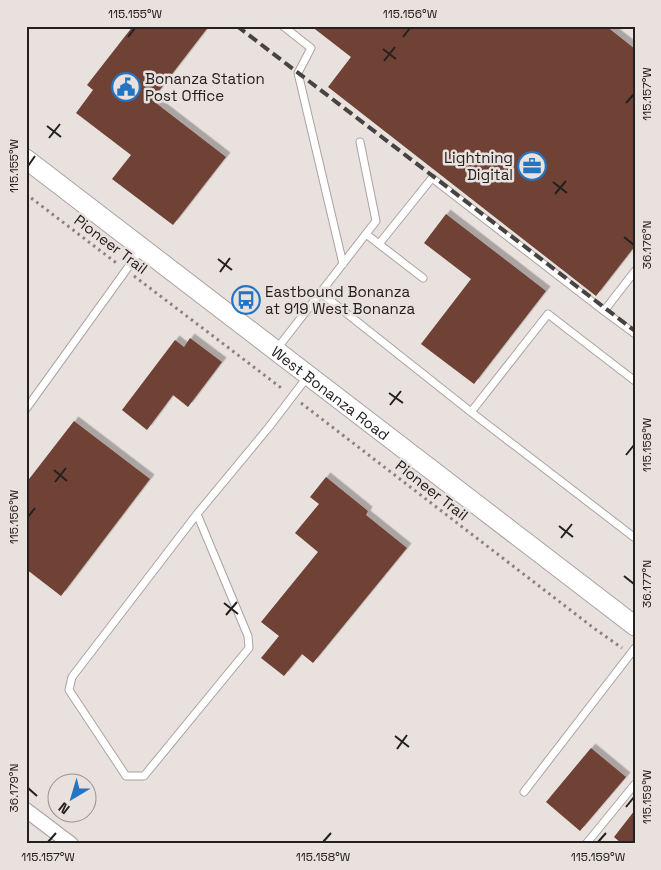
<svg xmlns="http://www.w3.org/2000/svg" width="661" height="870" viewBox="0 0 661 870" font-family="'Space Grotesk',sans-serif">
<defs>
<filter id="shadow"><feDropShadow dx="4.5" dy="-4.5" stdDeviation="0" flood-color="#0004"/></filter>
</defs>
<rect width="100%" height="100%" fill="#e8e1de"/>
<path fill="#6f4334" filter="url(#shadow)" d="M133,26h76l-57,74 74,57 -53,68 -61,-46 19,-24 -55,-42 17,-23 -6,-5z
M311,26h295l29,23v197l-39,50 -268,-209 23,-30z
M446,214l100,77 -72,93 -53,-40 50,-65 -47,-36z
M190,338l32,24 -34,45 -15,-12 -26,35 -25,-20 53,-70 9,7z
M74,421l76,58 -89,117 -35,-27v-86z
M326,477l42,34 -2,4 41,33 -94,115 -11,-9 -18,22 -23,-18 18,-22 -18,-14 57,-70 -23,-19 24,-29 -9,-7z
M591,748l35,29 -46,54 -34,-29z
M635,810v34h-13l-8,-7z"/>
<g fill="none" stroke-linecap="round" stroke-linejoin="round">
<defs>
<path id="lane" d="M283,26l28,22 -13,25 45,191
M366,234l57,44
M379,244l53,-66 172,133 31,-40
M321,293l150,119
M604,311l31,23
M276,350l100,-129 -16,-79
M635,381l-87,-67 -77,98 164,126
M26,409l116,-161
M197,514l51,122 1,12 -105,128h-18l-57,-86 3,-13 125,-163 72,-87 39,-51
M524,792l111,-144
M586,844l49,-60"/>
<path id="street" d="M26,810l45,34"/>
<g id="secondary">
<path id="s1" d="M26,159l609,467"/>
</g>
</defs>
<use href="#lane" stroke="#aaa3a1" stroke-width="9"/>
<use href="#street" stroke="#aaa3a1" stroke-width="16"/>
<use href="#secondary" stroke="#aaa3a1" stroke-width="21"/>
<path stroke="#888381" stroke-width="3" stroke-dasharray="2.5 4" stroke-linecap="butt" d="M26,194l93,71
M134,276l150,114
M301,403l294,226 27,19"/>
<use href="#lane" stroke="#fff" stroke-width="7"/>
<use href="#street" stroke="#fff" stroke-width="14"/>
<use href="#secondary" stroke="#fff" stroke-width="19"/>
<path stroke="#474342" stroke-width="4" stroke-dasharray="10 5" stroke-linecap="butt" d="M237,26l398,305"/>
</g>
<path fill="none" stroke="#23201f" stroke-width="2" d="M128,37l7,-9M403,37l7,-9M383,49l13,10M384,61l11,-14M626,103l8,-9M47,126l14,11M49,138l11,-14M28,166l7,-10M553,182l14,11M555,194l11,-13M624,237l10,8M218,259l14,11M220,272l10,-14M389,393l14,10M390,405l11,-14M626,455l8,-10M54,470l13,11M55,482l11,-14M28,517l7,-9M559,526l14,11M561,538l11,-14M624,576l10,8M224,603l14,11M226,615l11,-13M395,736l14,11M397,749l10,-14M28,788l9,8M626,807l8,-10M48,842l8,-9M323,842l8,-9M598,842l8,-9"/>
<defs>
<symbol id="civic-ring" viewBox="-11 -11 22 22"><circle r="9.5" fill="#e8e1de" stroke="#2375c4" stroke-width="1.5"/><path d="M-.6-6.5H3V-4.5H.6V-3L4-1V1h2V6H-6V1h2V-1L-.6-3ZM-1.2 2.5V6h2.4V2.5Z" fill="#2375c4"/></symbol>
<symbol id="office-ring" viewBox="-11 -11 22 22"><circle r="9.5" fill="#e8e1de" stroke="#2375c4" stroke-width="1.5"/><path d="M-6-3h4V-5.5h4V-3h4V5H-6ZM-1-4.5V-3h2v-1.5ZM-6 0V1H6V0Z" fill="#2375c4"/></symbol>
<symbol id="bus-ring" viewBox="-11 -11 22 22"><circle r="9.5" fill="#e8e1de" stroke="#2375c4" stroke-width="1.5"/><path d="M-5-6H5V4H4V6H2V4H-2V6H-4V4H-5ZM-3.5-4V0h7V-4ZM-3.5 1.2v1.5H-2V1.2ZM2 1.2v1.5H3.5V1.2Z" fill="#2375c4"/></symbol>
</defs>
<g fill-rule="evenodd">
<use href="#civic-ring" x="110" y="71" width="32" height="32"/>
<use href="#office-ring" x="516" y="150" width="32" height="32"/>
<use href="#bus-ring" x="230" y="284" width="32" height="32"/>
</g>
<g text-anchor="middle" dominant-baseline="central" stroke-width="5" stroke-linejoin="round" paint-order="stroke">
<g font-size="15" fill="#23201f" stroke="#e8e1de" text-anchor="start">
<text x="145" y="78">Bonanza Station<tspan x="145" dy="17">Post Office</tspan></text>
<text x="513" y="157" text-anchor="end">Lightning<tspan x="513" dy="17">Digital</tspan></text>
<text x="265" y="291">Eastbound Bonanza<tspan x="265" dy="17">at 919 West Bonanza</tspan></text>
</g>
<g font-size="15" fill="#23201f" stroke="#e8e1de">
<text transform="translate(111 244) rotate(37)">Pioneer Trail</text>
<text stroke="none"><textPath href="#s1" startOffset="384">West Bonanza Road</textPath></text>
<text transform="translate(432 490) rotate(38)">Pioneer Trail</text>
</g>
</g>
<rect width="661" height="870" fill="none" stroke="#e8e1de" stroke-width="55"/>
<g transform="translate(72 798) rotate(218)"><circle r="24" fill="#e8e1de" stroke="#999492"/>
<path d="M0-4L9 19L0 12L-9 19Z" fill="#2375c4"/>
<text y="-8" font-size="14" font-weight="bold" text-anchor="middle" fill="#23201f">N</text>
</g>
<rect x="28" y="28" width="606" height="814" fill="none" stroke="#23201f" stroke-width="2"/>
<g font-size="12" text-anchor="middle" fill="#23201f">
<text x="135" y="18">115.155°W</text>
<text x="410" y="18">115.156°W</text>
<text transform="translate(647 94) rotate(-90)" y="4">115.157°W</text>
<text transform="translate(14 166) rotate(-90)" y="4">115.155°W</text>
<text transform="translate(647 245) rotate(-90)" y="4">36.176°N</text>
<text transform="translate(647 445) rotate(-90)" y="4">115.158°W</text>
<text transform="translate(14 517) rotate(-90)" y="4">115.156°W</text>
<text transform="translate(647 584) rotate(-90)" y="4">36.177°N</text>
<text transform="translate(14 788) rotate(-90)" y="4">36.179°N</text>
<text transform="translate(647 797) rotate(-90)" y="4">115.159°W</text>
<text x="48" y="861">115.157°W</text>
<text x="323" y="861">115.158°W</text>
<text x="598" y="861">115.159°W</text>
</g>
</svg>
